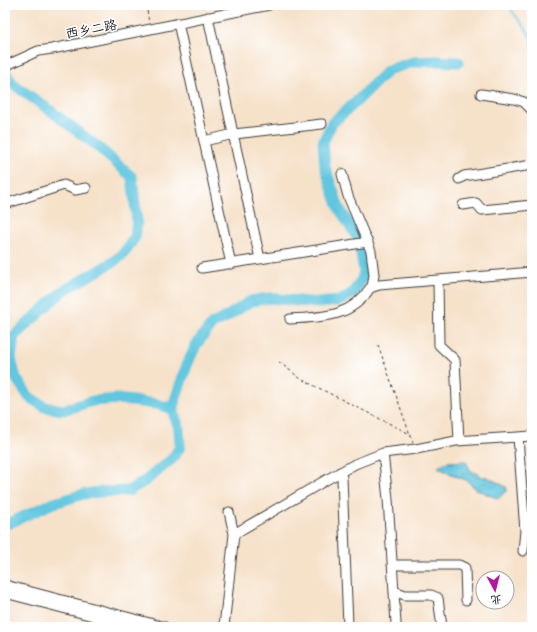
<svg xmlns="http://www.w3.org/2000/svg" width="537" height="632" viewBox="0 0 537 632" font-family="Mali,'LXGW WenKai TC',sans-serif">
<defs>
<pattern id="water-waves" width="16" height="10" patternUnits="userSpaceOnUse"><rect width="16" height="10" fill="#62c6df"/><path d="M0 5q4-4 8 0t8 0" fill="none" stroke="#54aabf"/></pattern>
</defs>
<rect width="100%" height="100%" fill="#fff"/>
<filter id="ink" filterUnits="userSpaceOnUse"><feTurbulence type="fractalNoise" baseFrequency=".025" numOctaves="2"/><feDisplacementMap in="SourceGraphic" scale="8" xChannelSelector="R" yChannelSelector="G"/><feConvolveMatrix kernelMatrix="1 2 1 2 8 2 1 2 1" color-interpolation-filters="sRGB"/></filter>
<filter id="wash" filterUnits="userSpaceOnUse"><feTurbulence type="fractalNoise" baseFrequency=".012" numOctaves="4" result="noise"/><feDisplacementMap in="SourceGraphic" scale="16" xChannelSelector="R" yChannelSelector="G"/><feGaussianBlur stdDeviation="0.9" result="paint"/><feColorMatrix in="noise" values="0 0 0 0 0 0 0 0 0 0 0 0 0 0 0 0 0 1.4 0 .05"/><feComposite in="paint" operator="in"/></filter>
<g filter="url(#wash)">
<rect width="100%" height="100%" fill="#f6e1c9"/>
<path fill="url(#water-waves)" stroke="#3f717e" d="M466,461l4,9 14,8 1,-2 21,11 1,3 -9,9 -22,-10 -10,-9 -11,-4 -16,-8v-2l3,-2 5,-2z"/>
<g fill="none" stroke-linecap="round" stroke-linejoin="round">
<path stroke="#62c6df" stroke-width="2" d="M508,5l7,10 10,12 6,11 1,9"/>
<path stroke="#62c6df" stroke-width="11" d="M5,72l8,12 38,27 47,36 34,30 5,44 -2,16 -13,18 -9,7 -50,29 -49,45 -3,23 5,19 13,19 16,10 18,3 30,-9 25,-2 38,5 18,5
M5,525l46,-21 33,-10 16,-2 28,-1 17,-10 27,-22 8,-12 -1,-19 -5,-13v-12l13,-38 9,-20 16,-21 11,-5 28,-18 18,-3 49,5 21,-2 14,-8 9,-14 2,-8 -4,-22 -3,-12 -18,-29 -14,-41 -2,-25 9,-19 25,-22 31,-31 25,-8 22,-1 24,1"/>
</g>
</g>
<g filter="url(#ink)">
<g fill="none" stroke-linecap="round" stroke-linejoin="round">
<defs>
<path id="minor" d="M208,17l52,242
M178,23l53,241
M5,66l33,-15 14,-2 217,-44
M481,94l33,5 10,3 8,8
M204,141l30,-7 88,-10
M342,174l6,22 23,55 3,24 -2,12
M459,179l5,-3 68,-11
M5,204l59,-19 11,5 11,-2
M463,205l13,-2 6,7 50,-5
M202,268l166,-26
M290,319c31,-2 61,-1 80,-31l9,-3 59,-5
M518,437l7,94 -2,20
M459,441l-4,-81 -16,-15 -1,-65 94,-8
M383,453l5,46 8,124
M340,472l2,6 6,147 1,2
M234,534l92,-54 29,-16 28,-11 33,-4 40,-8 76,-5
M392,565h67l6,3 1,32
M5,585l160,42
M394,591l11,4h26l7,3 4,29
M5,593l130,34
M224,627l10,-93 -5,-22"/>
</defs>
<use href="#minor" stroke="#3d3a36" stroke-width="11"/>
<path stroke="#3d3a36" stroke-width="1" stroke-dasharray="3 3" stroke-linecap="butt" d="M146,5l3,17
M378,345l35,98
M279,362l22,17 109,55"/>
<use href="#minor" stroke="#fff" stroke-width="9"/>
</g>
</g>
<g text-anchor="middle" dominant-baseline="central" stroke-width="3" stroke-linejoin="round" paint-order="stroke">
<g font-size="13" fill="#1c1c1c" stroke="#fff">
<text transform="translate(91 28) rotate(-11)">西乡二路</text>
</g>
</g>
<rect width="537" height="632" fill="none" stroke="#fff" stroke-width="20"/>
<g transform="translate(495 590) rotate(173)"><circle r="19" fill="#ffffff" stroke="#a4a4a4"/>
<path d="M0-3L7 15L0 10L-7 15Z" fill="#b5179e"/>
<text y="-6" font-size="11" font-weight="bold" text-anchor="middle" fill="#1c1c1c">北</text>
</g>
</svg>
